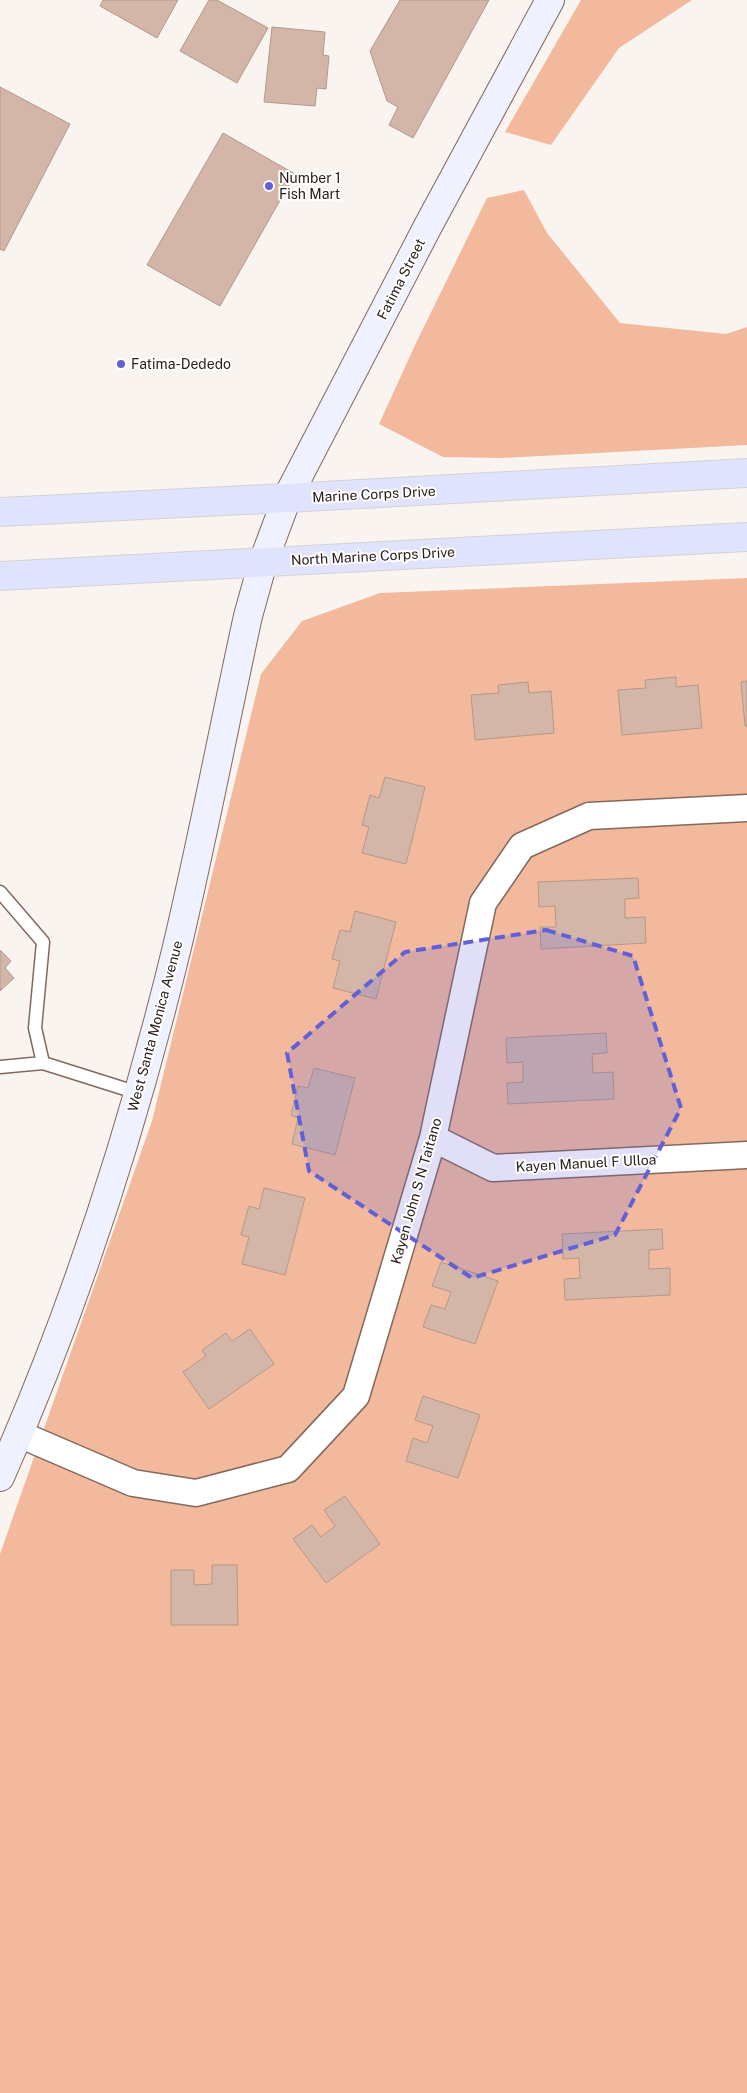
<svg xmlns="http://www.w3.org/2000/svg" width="747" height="2093" viewBox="0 0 747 2093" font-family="'Public Sans',sans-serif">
<rect width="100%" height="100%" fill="#faf4f1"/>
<path fill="#f2b99c" d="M581,0h111l-73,48 -68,97 -46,-13z
M524,190l23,43 73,90 106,11 21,-7v118l-245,13 -59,-1 -64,-33 37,-81 71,-145z
M747,578v1515h-747v-539l152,-433 109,-447 41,-53 78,-28z"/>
<path fill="#d3b6a7" stroke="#b4988a" d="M103,0h75l-21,38 -57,-32z
M209,0h8l51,28 -31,55 -57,-32z
M400,0h89l-76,138 -24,-13 9,-18 -11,-6 -17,-50z
M272,27l53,5 -2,23 6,1 -3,33 -9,-1 -2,18 -51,-4z
M0,87l70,37 -66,127 -4,-2z
M223,133l72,41 -75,132 -73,-41z
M676,677v10l22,-2 4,43 -80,7 -4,-45 28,-2 -1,-8z
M747,681v45h-2l-4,-44z
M528,682l1,11 22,-2 3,42 -79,7 -4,-45 28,-2 -1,-8z
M385,777l40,10 -19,77 -44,-11 7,-26 -7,-2 8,-30 9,3z
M638,878l1,20 -14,1v19l20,-1 1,26 -105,6 -1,-22h16l-1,-21 -16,1 -1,-25z
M355,911l41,11 -20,77 -43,-11 7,-27 -8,-2 8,-29 10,2z
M0,950l11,11 -6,7 9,10 -14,13z
M606,1033l1,20 -15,1 1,19 20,-1 1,27 -106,5 -1,-21 16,-1v-20l-16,1 -1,-25z
M314,1068l41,10 -20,77 -43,-11 6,-26 -7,-3 7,-29 10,2z
M264,1188l41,10 -20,77 -43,-11 7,-27 -8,-2 8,-29 10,3z
M662,1229l1,20 -14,1v19l21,-1v27l-105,5 -1,-21 16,-1 -1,-20 -16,1 -1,-25z
M441,1262l57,19 -23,63 -52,-17 8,-22 14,4 6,-17 -19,-6z
M250,1329l24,35 -65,45 -26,-37 23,-16 -4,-6 24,-17 6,8z
M423,1396l57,19 -22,63 -52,-17 7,-23 14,5 6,-17 -18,-6z
M345,1496l35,48 -54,39 -33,-44 19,-14 9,12 14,-11 -11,-16z
M212,1565h25l1,60h-67v-55h23v15l18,-1z"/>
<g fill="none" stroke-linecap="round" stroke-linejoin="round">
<defs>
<path id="lane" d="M0,892l43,50 -8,86 8,35
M0,1067l43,-4 95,30"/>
<path id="street" d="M433,1138l60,30 254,-13
M19,1434l114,49 63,10 92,-24 68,-73 77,-258 50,-235 39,-57 67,-30 158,-8"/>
<path id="secondary" d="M0,1477c76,-171 133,-349 177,-530 26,-110 47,-221 71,-331l15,-54 24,-64 141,-272 122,-226"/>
<path id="primary" d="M0,512l287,-14 460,-25
M0,576l747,-39"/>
</defs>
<use href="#lane" stroke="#83695c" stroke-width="15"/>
<use href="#street" stroke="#83695c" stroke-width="29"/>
<use href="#secondary" stroke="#83695c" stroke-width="30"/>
<use href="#primary" stroke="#d5d2d1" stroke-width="30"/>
<use href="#lane" stroke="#fff" stroke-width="12"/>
<use href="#street" stroke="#fff" stroke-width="26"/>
<use href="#secondary" stroke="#f0f1fe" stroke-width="28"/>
<use href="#primary" stroke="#e0e3fd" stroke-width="28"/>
</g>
<path fill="#6260d8" fill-opacity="0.2" stroke="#6260d8" stroke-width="4" stroke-dasharray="10 6" stroke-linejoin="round" d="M546,930l87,26 48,152 -66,127 -143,43 -163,-107 -22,-118 118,-101z"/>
<g fill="#6260d8" stroke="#fff" stroke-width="2">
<circle cx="269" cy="186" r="5"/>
<circle cx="121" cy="364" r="5"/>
</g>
<g text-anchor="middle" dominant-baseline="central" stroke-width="4" stroke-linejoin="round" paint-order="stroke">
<g font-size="14" fill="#2b201b" stroke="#fff" text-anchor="start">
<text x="279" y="178">Number 1<tspan x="279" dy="16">Fish Mart</tspan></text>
<text x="131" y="364">Fatima-Dededo</text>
</g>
<g font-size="14" fill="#2b201b" stroke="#fff">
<text transform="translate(401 279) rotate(-63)">Fatima Street</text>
<text transform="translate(374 494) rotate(-3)">Marine Corps Drive</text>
<text transform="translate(373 556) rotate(-3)">North Marine Corps Drive</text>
<text transform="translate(155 1026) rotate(-75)">West Santa Monica Avenue</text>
<text transform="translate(586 1163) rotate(-3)">Kayen Manuel F Ulloa</text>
<text transform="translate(416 1191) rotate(-74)">Kayen John S N Taitano</text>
</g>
</g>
</svg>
